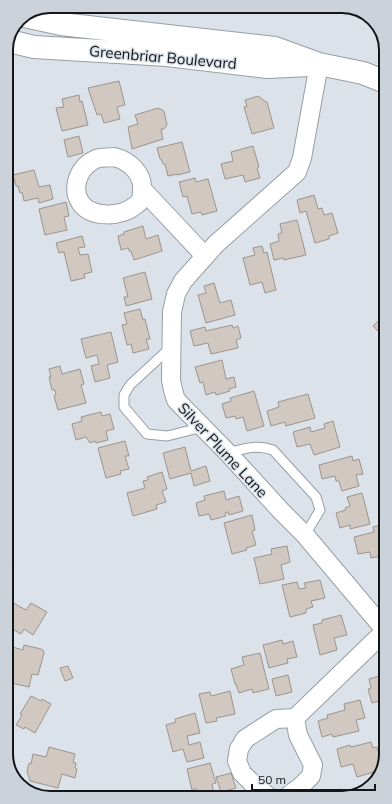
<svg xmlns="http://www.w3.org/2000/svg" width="392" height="804" viewBox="0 0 392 804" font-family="Mulish,sans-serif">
<rect width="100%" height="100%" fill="#dbe2ea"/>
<path fill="#d0c8c1" stroke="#9c948d" d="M119,81l6,24 -8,2 3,12 -16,4 -3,-9 -4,1 -9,-27z
M79,95l1,7 2,-1 6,24 -26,6 -6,-23 8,-1 -2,-8z
M258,96l8,6h1l7,26 -22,6 -8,-27 3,-1 -2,-6z
M158,108l6,3 3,14 -3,4h-3l2,10 -31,10 -4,-22 10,-3 -3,-9z
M79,136l4,17 -15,4 -4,-17z
M182,142l8,30 -13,3v-1l-9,2 -3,-12h-2l-2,-5h-1l-3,-11z
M253,146l6,21 -2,1 3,10 -15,4 -2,-7 -18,4 -4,-15 12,-3 -2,-9z
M34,170l5,17 11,-2 3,14 -14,4 -1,-5 -14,3 -2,-9 -2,1 -2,-7h-2l-3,-11z
M195,178l1,4 12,-3 9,32 -15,4 -1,-3 -9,2 -5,-18 -4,1 -4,-15z
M314,195l4,14 4,-1 2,7 8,-2 6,20 -9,3v3l-14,4 -9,-32 -6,2 -3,-13z
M66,202l3,14 -5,1 3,13 -22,5 -6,-26z
M297,220l9,35 -22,5v-2l-10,2 -4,-16 9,-3 -1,-7 4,-1 -2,-9z
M143,226l3,13 12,-4 4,16 -28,9 -3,-9 -1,1 -2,-4 -7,2 -3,-14 6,-2v-2z
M82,236l3,11 -7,1 2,7 8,-1 4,18 -8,2 1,4 -14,3 -7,-29 -5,1 -3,-10z
M262,246l2,7 3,-1 9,38 -11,3 -3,-11 -12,3 -7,-27 12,-3 -2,-7z
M145,272l7,27 -26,7 -2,-9h4l-5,-19z
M214,283l6,20 11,-3 4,15 -29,8 -8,-28 8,-2 -2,-7z
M384,298v11l-5,-6z
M140,309l3,11 2,-1 5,20h-4l3,10 -16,4 -2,-9 -4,1 -5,-20 5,-1 -3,-11z
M384,315v22l-11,-11z
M232,325l1,3 5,-2 3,12 -5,2 2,8 -27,6 -3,-11 -14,3 -4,-15 15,-4 1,4z
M111,332l7,30 -11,3 3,13 -15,4 -4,-16 8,-2 -2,-9 -11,3 -5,-19z
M222,360l4,19 8,-2 2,10 -7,2 1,2 -14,4 -1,-3 -9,3 -3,-13 -3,1 -5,-16z
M60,366l2,8 18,-5 4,15 -3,1 5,18 -28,7 -4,-14 2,-1 -1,-5h-3l-3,-13h2l-2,-8z
M254,391l10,35 -17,5 -4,-14 -7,2 -1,-3 -9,2 -4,-14 9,-3 -1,-3z
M308,394l7,24 -29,8 -1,-4 -14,4 -4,-15 12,-4 -1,-5z
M101,412l1,4 8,-2 4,15 -8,2 2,9 -12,3 -1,-2 -5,2 -4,-6 -10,3 -4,-16 10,-3 -1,-4z
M333,421l7,26 -26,8 -4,-11 -13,3 -4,-15 17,-5 1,5 14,-4 -1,-4z
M125,441l4,15h-4l4,13 -9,2 1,3 -15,4 -8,-30z
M185,447l6,24 15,-5 4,15 -16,5 -3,-13 -21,6 -7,-26z
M352,456l1,5 6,-2 4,15 -7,1 3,11 -17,5 -3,-10h-3l-1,-5 -13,3 -3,-14z
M162,472l5,17 -5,2 4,11 -10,3 1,4 -24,7 -6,-23 18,-5 -2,-7 5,-1 -1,-3z
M224,491l2,9 13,-4 4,15 -14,4 -1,-3 -3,1 1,3 -15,4 -2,-6 -10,2 -3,-13 9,-3 -1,-4z
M362,493l8,31 -20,5v-4l-10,3 -4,-15 10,-3 -1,-2 5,-2 -3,-9z
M252,515l3,15 -3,1 4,14 -10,3 1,2 -15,4 -8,-31z
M385,524v34l-3,1 -1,-3 -10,2 -1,-6 -12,2 -4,-17 20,-5 -1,-5z
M287,546l3,16 -9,3 3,14 -24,5 -6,-26 18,-4 -1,-5z
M8,559l6,3 -6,9z
M320,580l5,18 -14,3 2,6 -7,2v4l-16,4 -8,-32 15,-3 2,7 7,-1 -2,-5z
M8,600l18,10 5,-7 16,9 -14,23 -9,-6 -3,5 -12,-7z
M341,615l6,20 -13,3 3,12 -17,5 -7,-30 9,-2v-3z
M282,640l1,4 10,-3 4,16 -10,2 1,4 -19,5 -6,-23z
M24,645l17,4 2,1 1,3 -6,22 -6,-1 -3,13 -18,-4 2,-13 -4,-1v-23l14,4z
M260,653l9,36 -16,4 -1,-4 -13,4 -3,-9h-1l-4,-15 13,-4 -2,-8z
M68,666l5,12 -8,3 -5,-13z
M386,674v25l-14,4 -4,-14 3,-1 -2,-9z
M288,675l4,17 -16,4 -4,-17z
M230,691l5,23 -19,4 1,3 -11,2 -7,-29 11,-2 1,4z
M31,696l10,5 1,-2 9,5 -16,29 -10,-6 -1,2 -8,-4 6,-10 -2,-1z
M360,700l5,18 -9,2 3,11 -26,6 -1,-3 -10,3 -4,-16 10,-3 -1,-3 18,-5 -1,-6z
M195,713l5,20 -13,3 2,9 11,-3 4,16 -17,4 -4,-13 -10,3 -7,-27 10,-3 -1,-3z
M371,742l2,6 4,-1 5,20 -1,3 -24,7 -4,-13 -12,3 -4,-18 13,-4 1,2z
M49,747l26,7 -2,8 3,1 -1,5 2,1 -2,9 -13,-4 -4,14 -28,-7 -3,-10 2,-8 2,1 2,-10 13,3z
M210,763l6,20 -4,1 2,10 -7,2h-9l-2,-8 -4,2 -5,-21z
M231,773l5,15 -15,4 -5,-15z
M365,787v2l-6,6h-13l-1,-3z"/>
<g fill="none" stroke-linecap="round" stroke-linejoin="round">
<defs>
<path id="service" d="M171,347l-41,38 -6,10v12l23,27 20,2 36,-9
M228,453c17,-4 28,-9 45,-3l43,47 4,13 -15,25"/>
<path id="minor" d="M319,64l-17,94 -5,14 -81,72 -33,37 -7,13 -4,18 -1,68 2,10 3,10 52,53 54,59 23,23 80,95
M114,157c16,4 30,17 28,35 0,5 -1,10 -6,13 -14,12 -45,14 -56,-3 -9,-15 -1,-36 16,-43 5,-2 12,-1 18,-2z
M142,189l63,67
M295,718l90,-87
M268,796l-16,-13 -10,-10 -5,-12 2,-12 6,-10 31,-20 19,-1 3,17 15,30 -2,11 -11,11 -11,8"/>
<path id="tertiary" d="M24,16l37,8 214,24 44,16 44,9 20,8
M9,41l25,6 133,8 101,12 42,-2"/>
</defs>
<use href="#service" stroke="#989ea5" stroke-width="11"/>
<use href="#minor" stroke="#989ea5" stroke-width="20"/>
<use href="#tertiary" stroke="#989ea5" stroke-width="24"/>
<use href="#service" stroke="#fff" stroke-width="9"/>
<use href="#minor" stroke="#fff" stroke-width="18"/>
<use href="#tertiary" stroke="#fff" stroke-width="22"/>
</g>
<g text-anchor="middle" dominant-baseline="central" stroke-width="3" stroke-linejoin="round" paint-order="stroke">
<g font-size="15" fill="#131518" stroke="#dbe2ea">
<text transform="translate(163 57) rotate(5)">Greenbriar Boulevard</text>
<text transform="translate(223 450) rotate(47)">Silver Plume Lane</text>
</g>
</g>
<path d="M0 0H392V804H0ZM50 13H342A37 37 0 0 1 379 50V754A37 37 0 0 1 342 791H50A37 37 0 0 1 13 754V50A37 37 0 0 1 50 13Z" fill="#cbd2d9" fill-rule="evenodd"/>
<path fill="none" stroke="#131518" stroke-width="2" d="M50 13H342A37 37 0 0 1 379 50V754A37 37 0 0 1 342 791H50A37 37 0 0 1 13 754V50A37 37 0 0 1 50 13Z"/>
<path d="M252 784v6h123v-6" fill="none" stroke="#131518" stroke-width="2"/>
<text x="258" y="784" font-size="12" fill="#131518" stroke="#dbe2ea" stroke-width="3" paint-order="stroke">50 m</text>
</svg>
